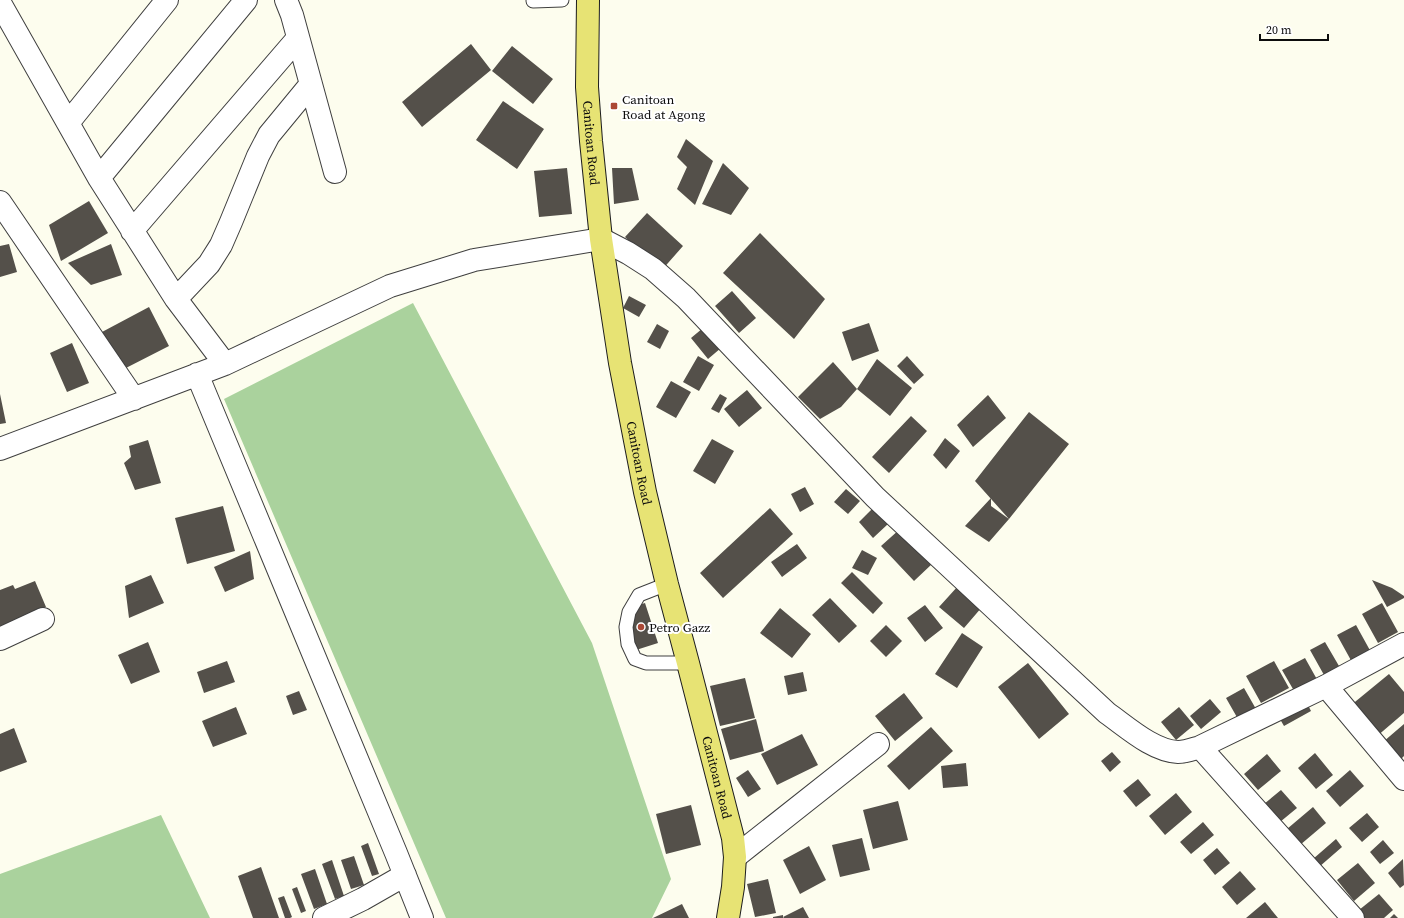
<svg xmlns="http://www.w3.org/2000/svg" width="1404" height="918" viewBox="0 0 1404 918" font-family="'Source Serif 4',serif">
<rect width="100%" height="100%" fill="#fdfdee"/>
<path fill="#aad29d" d="M413,303l179,340 79,236 -19,39h-206l-222,-519z
M161,815l49,103h-210v-44z"/>
<path fill="#54504a" d="M471,44l20,26 -69,57 -20,-25z
M512,46l41,33 -20,25 -41,-33z
M503,101l41,28 -27,40 -41,-29z
M686,139l27,22 -18,44 -18,-16 10,-22 -10,-10z
M723,163l26,25 -18,27 -29,-11z
M567,168l5,46 -33,3 -5,-46z
M612,168h20l7,32 -25,4z
M89,201l19,32 -47,28 -12,-36z
M647,213l36,33 -22,25 -36,-34z
M760,233l65,66 -31,40 -71,-66z
M9,244l8,28 -17,5v-31z
M111,244l11,31 -31,10 -23,-22z
M732,291l24,27 -17,15 -24,-27z
M629,296l17,9 -7,12 -16,-9z
M149,307l20,39 -47,24 -20,-38z
M869,323l10,28 -27,10 -10,-29z
M657,324l12,7 -9,18 -13,-7z
M703,328l18,20 -13,11 -17,-21z
M72,343l17,40 -22,9 -17,-39z
M698,356l16,9 -15,26 -16,-9z
M907,356l17,19 -10,9 -17,-18z
M877,359l35,29 -22,28 -33,-27 -16,18 -21,12 -22,-22 35,-35 24,27z
M671,381l20,11 -15,26 -20,-11z
M747,390l15,18 -23,19 -15,-18z
M0,394l6,29 -6,1z
M720,394l7,4 -8,15 -8,-4z
M988,395l18,23 -33,29 -16,-22z
M1029,412l40,32 -60,75 -20,23 -24,-16 26,-28v8l18,13 -34,-38z
M911,416l16,15 -38,42 -17,-16z
M945,438l15,13 -14,18 -13,-14z
M712,439l22,12 -19,33 -22,-13z
M148,440l13,43 -26,7 -11,-27 7,-6 -2,-11z
M805,487l9,17 -14,8 -9,-18z
M846,489l14,12 -12,13 -14,-12z
M223,506l12,45 -48,13 -12,-46z
M770,508l23,26 -70,64 -23,-25z
M873,508l15,16 -15,14 -14,-16z
M900,529l32,35 -18,17 -33,-35z
M797,544l10,14 -25,19 -11,-15z
M862,550l15,8 -9,17 -16,-7z
M250,551l4,28 -29,13 -11,-25z
M852,572l31,31 -10,11 -32,-31z
M151,575l13,28 -35,15 -4,-32z
M1372,580l20,8 12,8v2l-17,9z
M35,581l11,26 -21,9 -25,16v-42l13,-5 2,4z
M958,586l24,21 -18,21 -25,-21z
M830,598l27,28 -18,17 -27,-28z
M645,603l13,40 -22,7 -13,-40z
M1382,603l16,29 -20,11 -16,-29z
M925,605l18,23 -18,14 -18,-24z
M780,608l31,26 -19,24 -32,-25z
M886,625l16,16 -16,16 -16,-16z
M1356,625l16,29 -19,10 -16,-29z
M962,633l21,14 -26,41 -22,-14z
M148,642l12,30 -29,12 -13,-29z
M1325,642l14,24 -15,9 -14,-25z
M1305,658l14,25 -22,13 -15,-26z
M227,661l8,21 -31,11 -7,-21z
M1274,661l15,27 -28,15 -15,-27z
M1028,663l41,51 -30,25 -41,-52z
M803,672l4,19 -19,4 -4,-19z
M1389,674l15,18v21l-28,24 -26,-31z
M745,678l10,40 -35,8 -10,-40z
M1244,688l12,21 -18,10 -12,-21z
M299,691l8,19 -14,5 -7,-19z
M904,693l19,25 -28,23 -20,-25z
M1210,699l11,13 -20,17 -11,-13z
M1305,699l6,12 -27,15 -7,-12z
M236,707l11,27 -34,13 -11,-26z
M1179,707l15,18 -18,15 -15,-18z
M756,719l8,32 -34,9 -9,-31z
M1404,724v32l-5,5 -16,-19z
M931,727l22,24 -44,39 -22,-24z
M14,728l13,34 -27,10v-38z
M802,734l16,31 -41,20 -16,-31z
M1112,752l9,10 -11,10 -9,-11z
M1315,753l18,22 -17,14 -18,-21z
M1267,754l14,17 -23,19 -14,-16z
M966,763l2,23 -25,2 -2,-22z
M748,770l13,19 -13,8 -12,-19z
M1350,770l14,16 -24,21 -14,-16z
M1138,779l13,16 -15,12 -13,-16z
M1281,790l16,18 -17,14 -16,-18z
M1176,793l16,19 -27,23 -16,-19z
M898,801l10,39 -35,9 -10,-39z
M691,805l10,40 -35,9 -10,-40z
M1313,807l13,16 -26,22 -13,-16z
M1367,813l12,14 -17,15 -13,-14z
M1203,822l11,13 -23,19 -11,-12z
M862,838l8,32 -30,7 -8,-32z
M1336,839l6,8 -23,20 -6,-8z
M1383,840l11,13 -14,11 -10,-12z
M368,843l11,31 -7,2 -11,-30z
M809,846l17,34 -26,14 -17,-34z
M1217,848l13,15 -15,12 -12,-15z
M354,856l10,29 -13,4 -10,-29z
M1403,859l1,26 -4,3 -12,-15z
M332,860l12,36 -9,3 -13,-35z
M1358,863l17,20 -21,18 -17,-21z
M261,867l18,51h-26l-15,-42z
M315,869l12,35 -13,5 -13,-35z
M1240,871l16,18 -19,16 -15,-18z
M768,879l8,34 -21,4 -8,-33z
M297,887l9,24 -5,2 -9,-24z
M1379,894l14,16 -9,8h-27l-3,-4z
M284,896l8,21 -2,1h-5l-7,-20z
M1265,902l13,16h-32z
M682,904l7,14h-36z
M803,907l6,11h-25l-1,-1z
M1394,914l4,4h-8z
M783,915v3h-10v-1z"/>
<g fill="none" stroke-linecap="round" stroke-linejoin="round">
<defs>
<path id="service" d="M533,1l29,-1
M667,584l-28,11 -10,17 -3,15 2,17 7,15 11,4h42"/>
<path id="minor" d="M286,0l6,15 43,157
M0,3l99,175 77,121 49,65
M68,123l99,-123
M99,178l147,-178
M0,202l134,197
M132,231l166,-193
M176,299l33,-35 12,-19 10,-23 27,-66 11,-21 42,-51
M197,374l199,479 26,65
M0,449l225,-85 165,-78 84,-26 127,-21 27,14 25,16 33,29 189,199 232,216c20,14 46,38 71,39 8,0 15,-3 22,-5l126,-61 78,-42
M0,639l43,-20
M1326,686l78,93
M1200,747l153,171
M735,857l143,-113
M324,918l39,-19 42,-24"/>
<g id="primary">
<path id="s1" d="M588,0l-1,87 4,54 10,98 19,124 25,129 22,92 21,79 45,175 2,19 -2,30 -5,31"/>
</g>
</defs>
<use href="#service" stroke="#3f3f3f" stroke-width="15"/>
<use href="#minor" stroke="#3f3f3f" stroke-width="24"/>
<use href="#primary" stroke="#1d1d1d" stroke-width="24"/>
<use href="#service" stroke="#fff" stroke-width="13"/>
<use href="#minor" stroke="#fff" stroke-width="22"/>
<use href="#primary" stroke="#e7e374" stroke-width="22"/>
</g>
<g fill="#ab4836" stroke="#fff" stroke-width="1.5">
<rect x="610" y="102" width="8" height="8" rx="2"/>
<circle cx="641" cy="627" r="4"/>
</g>
<g text-anchor="middle" dominant-baseline="central" stroke-width="4" stroke-linejoin="round" paint-order="stroke">
<g font-size="13" fill="#0c0c0c" stroke="#fff" text-anchor="start">
<text x="622" y="99">Canitoan<tspan x="622" dy="15">Road at Agong</tspan></text>
<text x="649" y="627">Petro Gazz</text>
</g>
<g font-size="13" fill="#0c0c0c" stroke="#fff">
<text stroke="none"><textPath href="#s1" startOffset="143">Canitoan Road</textPath></text>
<text stroke="none"><textPath href="#s1" startOffset="467">Canitoan Road</textPath></text>
<text stroke="none"><textPath href="#s1" startOffset="791">Canitoan Road</textPath></text>
</g>
</g>
<path d="M1260 34v6h68v-6" fill="none" stroke="#0c0c0c" stroke-width="2"/>
<text x="1266" y="34" font-size="12" fill="#0c0c0c" stroke="#ffffff" stroke-width="3" paint-order="stroke">20 m</text>
</svg>
